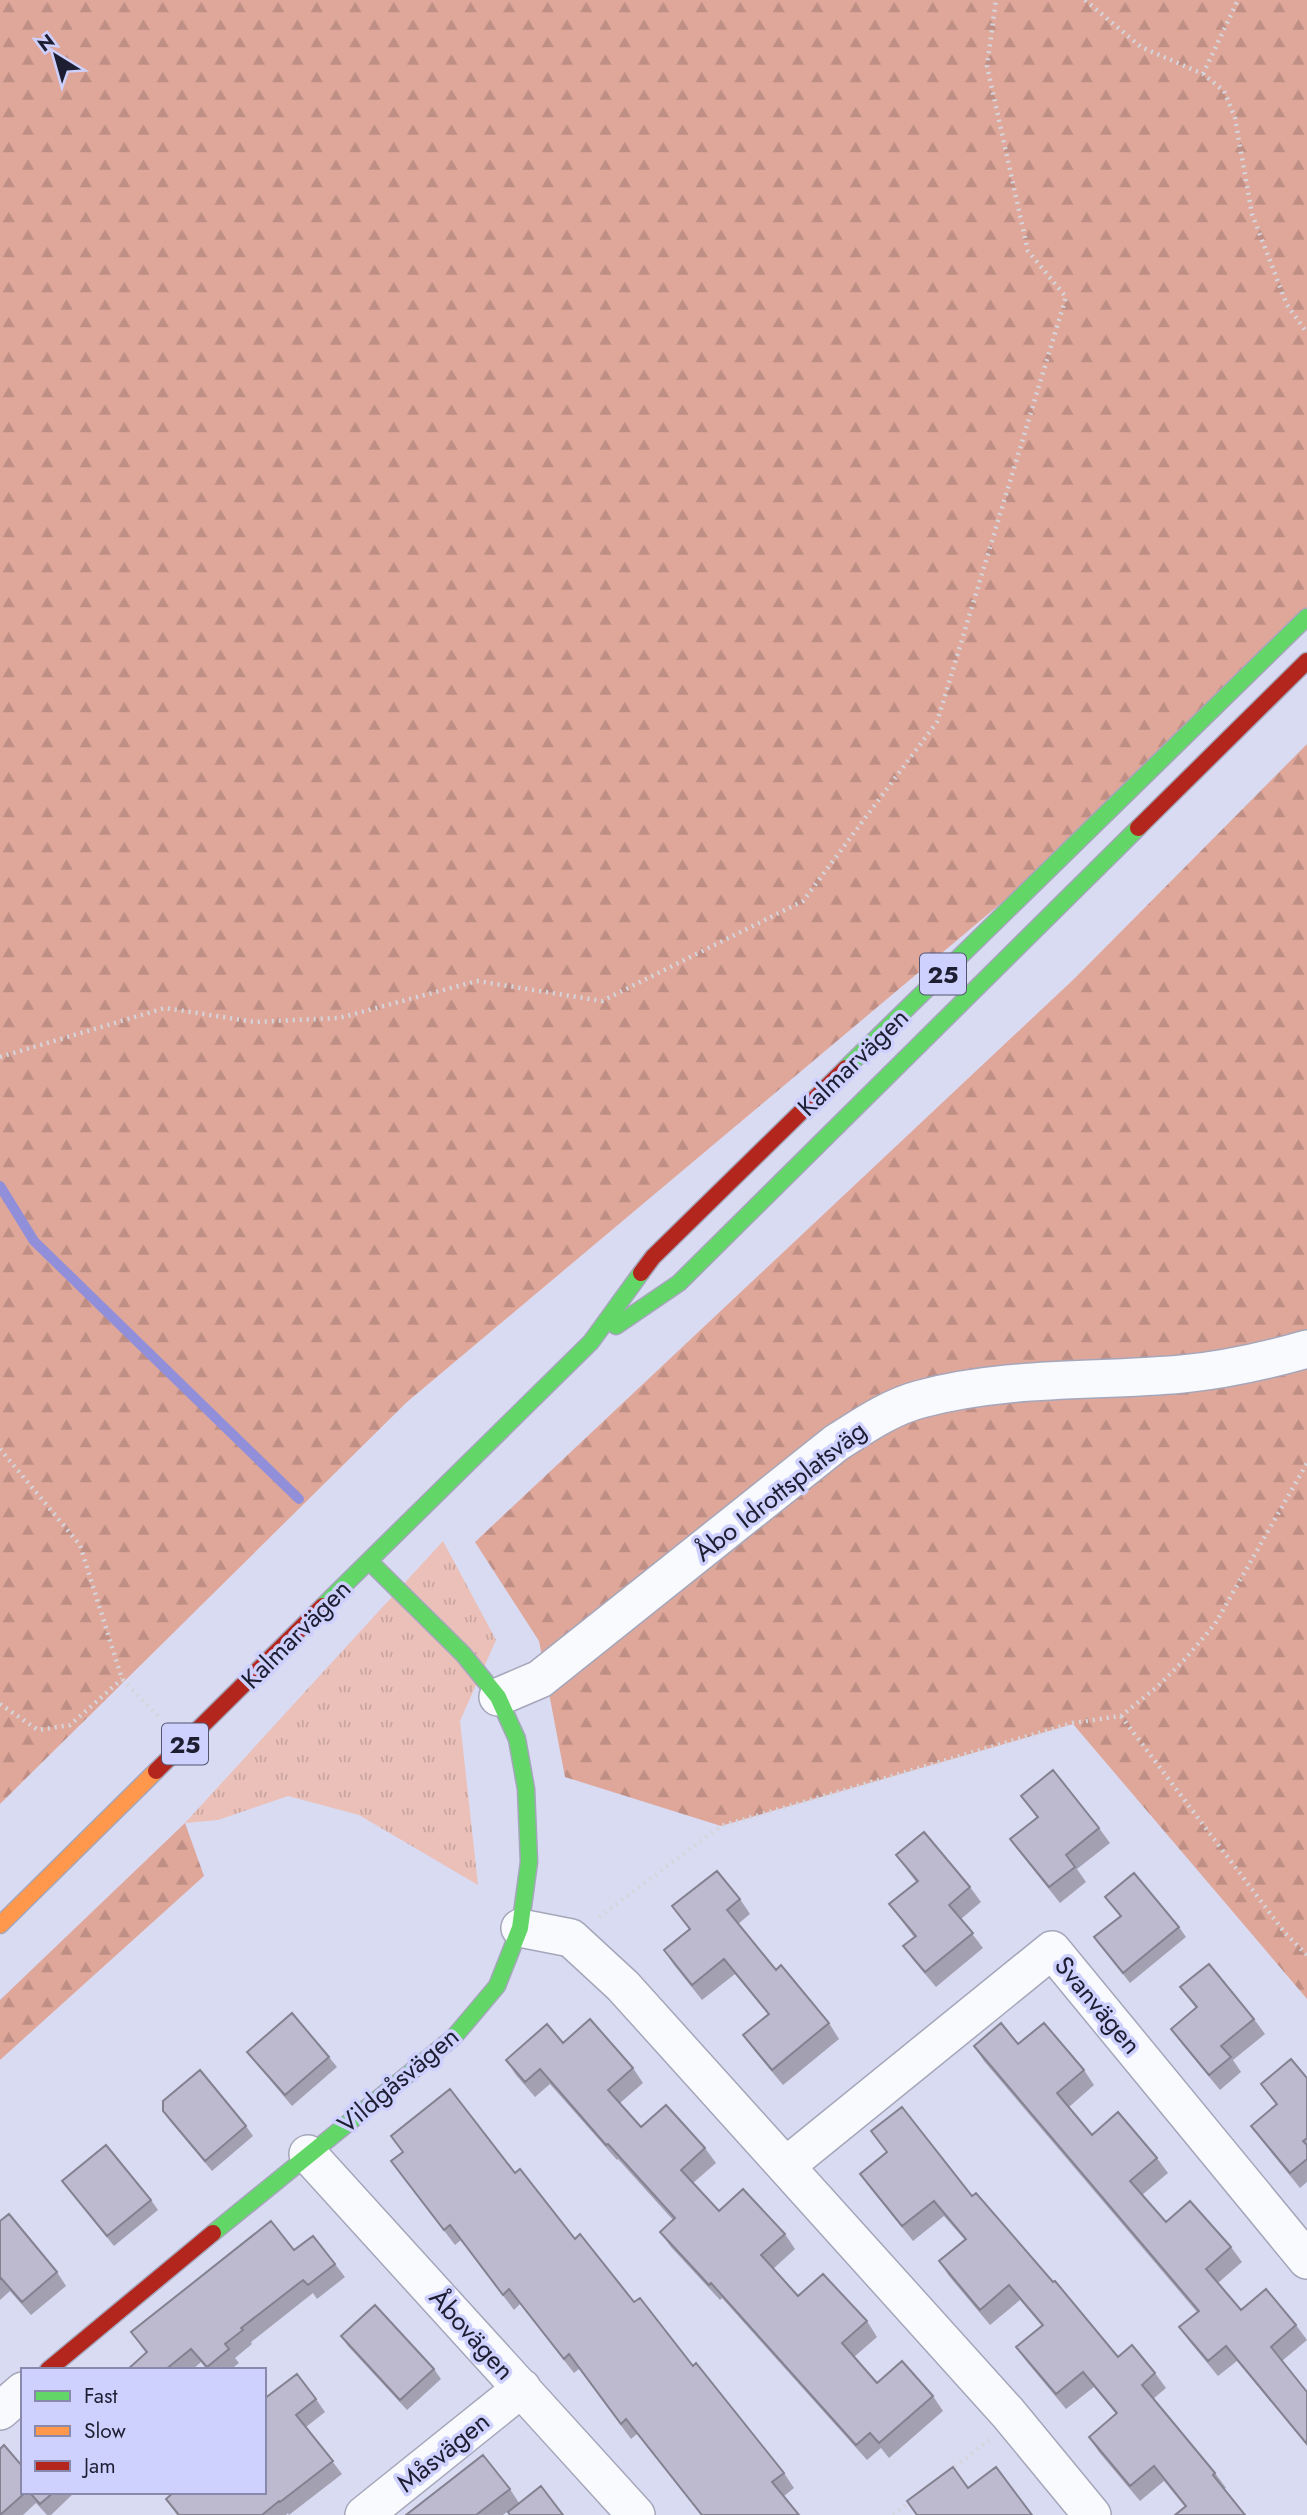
<svg xmlns="http://www.w3.org/2000/svg" width="1307" height="2515" viewBox="0 0 1307 2515" font-family="Jost,sans-serif">
<defs>
<pattern id="grass-tufts" width="24" height="20" patternUnits="userSpaceOnUse" patternTransform="scale(1.75)"><rect width="24" height="20" fill="#ebc0b9"/><path d="M3 7l-1-3M5 7V3M7 7l1-3M15 17l-1-3M17 17v-4M19 17l1-3" fill="none" stroke="#c9a5a0"/></pattern>
<pattern id="forest-firs" width="22" height="20" patternUnits="userSpaceOnUse" patternTransform="scale(1.75)"><rect width="22" height="20" fill="#dfa79a"/><path d="M5 1l3.5 6h-7zM16 11l3.5 6h-7z" fill="#bf8f85"/></pattern>
</defs>
<rect width="100%" height="100%" fill="#d9dbf3"/>
<path fill="url(#grass-tufts)" d="M443,1541l53,99 -36,81 18,164 -119,-70 -71,-19 -70,24 -33,3z"/>
<path fill="url(#forest-firs)" d="M0,0h1307v617l-202,199 -698,586 -407,402z
M1307,744v1255l-234,-275 -352,102 -156,-49 -26,-136 -64,-99 600,-564z
M185,1823l19,53 -204,184v-60z"/>
<g fill="none" stroke-linecap="round" stroke-linejoin="round">
<path stroke="#918fd9" stroke-width="10" d="M0,1186l34,55 265,258"/>
<defs>
<path id="street" d="M498,1697l42,-18 296,-236c27,-17 54,-36 85,-44 84,-23 174,-17 261,-25 43,-4 83,-13 125,-25
M520,1928l51,10 52,48 385,427 84,102
M308,2154l328,361
M787,2165l265,-215 255,310
M0,2411l23,-20
M364,2515l158,-127"/>
<path id="fast" d="M846,1068l461,-451
M616,1326l63,-43 459,-455
M323,1606l268,-264 50,-69
M213,2233l241,-196 43,-51 23,-58 9,-66 -3,-73 -9,-50 -19,-42 -35,-43 -93,-92"/>
<path id="slow" d="M0,1925l156,-154"/>
<path id="jam" d="M1138,828l169,-167
M641,1273l12,-16 193,-189
M156,1771l167,-165
M48,2370l165,-137"/>
</defs>
<use href="#street" stroke="#a5a6ba" stroke-width="40"/>
<use href="#fast" stroke="#a5a6ba" stroke-width="19"/>
<use href="#slow" stroke="#a5a6ba" stroke-width="19"/>
<use href="#jam" stroke="#a5a6ba" stroke-width="19"/>
<path stroke="#d5d5dc" stroke-width="4.5" stroke-dasharray="2 5" stroke-linecap="butt" d="M1085,0l56,47 62,27 21,17 11,27 17,96 35,91 20,28
M1203,74l35,-74
M0,1057l165,-49 90,14 84,-4 138,-37 125,20 201,-100 134,-179 129,-425 -38,-46 -41,-185 9,-66
M0,1449l80,96 42,134 39,40
M0,1704l38,26 32,-5 52,-46
M1121,1716l164,217 22,22
M599,1917l122,-91 352,-103 48,-7 36,-29 28,-28 30,-35 92,-161
M949,2471l40,-31
M893,2515l19,-15"/>
<use href="#street" stroke="#f9fafd" stroke-width="37"/>
<use href="#fast" stroke="#63d668" stroke-width="16"/>
<use href="#slow" stroke="#ff974d" stroke-width="16"/>
<use href="#jam" stroke="#b3261e" stroke-width="16"/>
</g>
<path fill="#a3a0b2" d="M1021,1796l78,32 11,15 -33,26 9,13 -26,21 -39,-49 -11,-15 27,-21z
M896,1855l74,32 11,15 -20,17 22,29 -47,39 -22,-26 -11,-15 11,-9 -25,-33 27,-22z
M1105,1897l74,30 7,10 -56,46 -36,-46 26,-21z
M740,1899l10,15 -12,10 38,46 53,53 10,16 -56,46 -29,-35 -11,-15 25,-21 -33,-40 -33,26 -28,-35 -10,-15 25,-21 -17,-23z
M1180,1987l74,32 11,15 -32,26 8,12 -21,18 -38,-46 -11,-15 25,-21z
M563,2043l70,25 10,15 -23,20 21,24 64,21 11,15 -23,20 26,28 66,23 10,15 -22,20 25,27 69,25 10,16 -23,20 23,26 56,13 10,15 -54,47 -8,-10 -14,12 -145,-162 -2,2 -49,-53 -11,-15 13,-12 -55,-61 -1,1 -67,-76 -15,13 -19,-22 -10,-15z
M1018,2044l66,26 10,15 -25,22 23,28 65,23 11,15 -26,22 24,27 65,25 11,15 -24,21 23,27 55,15 11,15 -25,21 25,31v54l-70,-85 -19,15 -28,-34 -11,-15 18,-15 -213,-251 -10,-15z
M247,2052l82,5 8,10 -45,39 -37,-44z
M1307,2078v104l-7,6 -38,-47 -11,-15 25,-21 -15,-21z
M163,2111l83,15 7,10 -41,35 -42,-50z
M871,2131l101,65 81,86 65,75 37,16 11,15 -13,11 62,74 11,15 -41,19 -21,-26 -24,20 -41,-49 -10,-15 27,-23 -22,-27 -28,22 -39,-47 -11,-15 26,-21 -22,-26 -30,25 -41,-49 -10,-15 26,-21 -21,-24 -31,25 -42,-52 -11,-15 27,-21z
M391,2161l124,12 178,193 91,107 10,15 -10,8 15,19h-98l-64,-81 -6,5 -52,-70 -5,4 -54,-69 -6,6 -53,-70 -6,5z
M62,2181l89,19 7,10 -44,36z
M0,2221l57,51 9,14 -35,29 -21,-24 -10,9z
M294,2250l41,14 10,13 -28,22 -4,-6 -62,49 1,2 -17,14 4,5 -9,7h-23l-6,-8 -9,8h-65l19,-17 -15,-21z
M341,2336l93,33 7,10 -34,31 -59,-64z
M264,2399h52l9,13 -19,15 36,47 -53,41 -1,-2 -2,2h-109l-11,-16 98,-7z
M510,2489l9,14 -16,12h-97z
M23,2492h52l-24,23h-4l-11,-12 -13,12h-23z"/>
<path fill="#bdbacf" stroke="#848291" stroke-width="2" d="M1053,1770l46,58 -33,27 9,12 -26,20 -39,-48 28,-22 -17,-21z
M924,1832l46,55 -21,18 24,28 -48,39 -22,-26 13,-10 -27,-32 29,-23 -22,-26z
M717,1871l23,28 -13,11 49,60 5,-5 48,58 -57,47 -29,-35 26,-21 -45,-55 -32,26 -28,-35 26,-21 -18,-23z
M1134,1873l45,54 -56,46 -29,-36 27,-21 -16,-19z
M1209,1964l45,55 -33,27 10,11 -22,18 -38,-46 26,-22 -17,-20z
M292,2013l37,44 -44,38 -38,-43z
M590,2019l43,49 -25,22 33,37 25,-22 39,43 -24,22 38,41 24,-22 42,45 -24,21 37,41 25,-22 44,47 -25,22 35,40 25,-22 31,35 -54,47 -9,-10 -14,12 -145,-162 -2,2 -49,-53 15,-14 -67,-74 -2,1 -66,-76 -15,13 -19,-22 41,-36 16,19z
M1001,2023l17,21 26,-21 40,47 -27,23 35,42 26,-23 39,46 -27,23 36,41 24,-21 41,46 -25,22 35,41 25,-21 30,36 -25,22 36,45v52l-81,-98 -18,15 -29,-34 20,-16 -225,-265z
M1291,2059l16,19v60l-4,3 4,4v14l-17,14 -39,-47 26,-22 -16,-20z
M200,2070l46,56 -41,35 -42,-50v-10z
M450,2089l65,84 5,-4 55,70 5,-5 54,68 6,-4 53,68 3,-3 88,110 -12,9 27,33h-97l-76,-96 -5,5 -52,-70 -5,5 -55,-70 -6,6 -53,-70 -6,5 -53,-69 12,-9 -12,-16z
M902,2107l70,89 4,-3 77,89 2,-1 63,76 14,-12 23,28 -13,12 73,88 -2,2 32,40h-70l11,-9 -32,-40 -24,20 -41,-49 28,-24 -34,-41 -27,22 -40,-47 27,-22 -34,-40 -29,25 -41,-49 27,-22 -32,-38 -32,25 -42,-52 27,-22 -16,-21z
M106,2145l45,55 -44,36 -45,-55z
M9,2214l48,58 -35,30 -21,-24 -1,1v-58z
M271,2221l23,29 19,-14 22,28 -27,21 -5,-5 -62,48 2,2 -18,14 4,5 -22,18 -16,-18 -26,21h-38l20,-18 -16,-20z
M375,2305l59,64 -34,31 -59,-64z
M297,2374l19,25 -20,16 37,46 -53,41 -1,-1 -17,14h-83l-13,-16 8,-7h90v-93z
M4,2445l19,22v25h3l-26,23v-66z
M483,2455l27,34 -34,26h-70z
M953,2467l15,21 28,-21 36,48h-115l-10,-14z
M541,2486l22,29h-53l-2,-3z
M29,2492h25l-14,12z"/>
<g text-anchor="middle" dominant-baseline="central" stroke-width="7" stroke-linejoin="round" paint-order="stroke">
<g fill="#ced1fe" stroke="#535470" stroke-width="2">
<rect x="920" y="953.5" width="46" height="41" rx="5"/>
<rect x="162" y="1723.5" width="46" height="41" rx="5"/>
</g>
<g font-size="24" font-weight="bold" fill="#1e1e33">
<text x="943" y="974">25</text>
<text x="185" y="1744">25</text>
</g>
<g font-size="26" fill="#1e1e33" stroke="#ced1fe">
<text transform="translate(853 1062) rotate(-44)">Kalmarvägen</text>
<text transform="translate(780 1491) rotate(-38)">Åbo Idrottsplatsväg</text>
<text transform="translate(296 1634) rotate(-45)">Kalmarvägen</text>
<text transform="translate(1098 2005) rotate(50)">Svanvägen</text>
<text transform="translate(398 2080) rotate(-40)">Vildgåsvägen</text>
<text transform="translate(472 2334) rotate(48)">Åbovägen</text>
<text transform="translate(443 2452) rotate(-39)">Måsvägen</text>
</g>
</g>
<rect x="21" y="2368" width="245" height="126" fill="#ced1fe" stroke="#8889ad" stroke-width="2"/>
<rect x="35" y="2391" width="35" height="10" fill="#63d668" stroke="#8889ad" stroke-width="2"/>
<text x="84" y="2403" font-size="21" fill="#1e1e33">Fast</text>
<rect x="35" y="2426" width="35" height="10" fill="#ff974d" stroke="#8889ad" stroke-width="2"/>
<text x="84" y="2438" font-size="21" fill="#1e1e33">Slow</text>
<rect x="35" y="2461" width="35" height="10" fill="#b3261e" stroke="#8889ad" stroke-width="2"/>
<text x="84" y="2473" font-size="21" fill="#1e1e33">Jam</text>
<g transform="translate(56 56) rotate(323)" stroke="#ced1fe" stroke-width="5" paint-order="stroke">
<path d="M0-5L12 26L0 18L-12 26Z" fill="#1e1e33"/>
<text y="-10" font-size="19" font-weight="bold" text-anchor="middle" fill="#1e1e33">N</text>
</g>
</svg>
